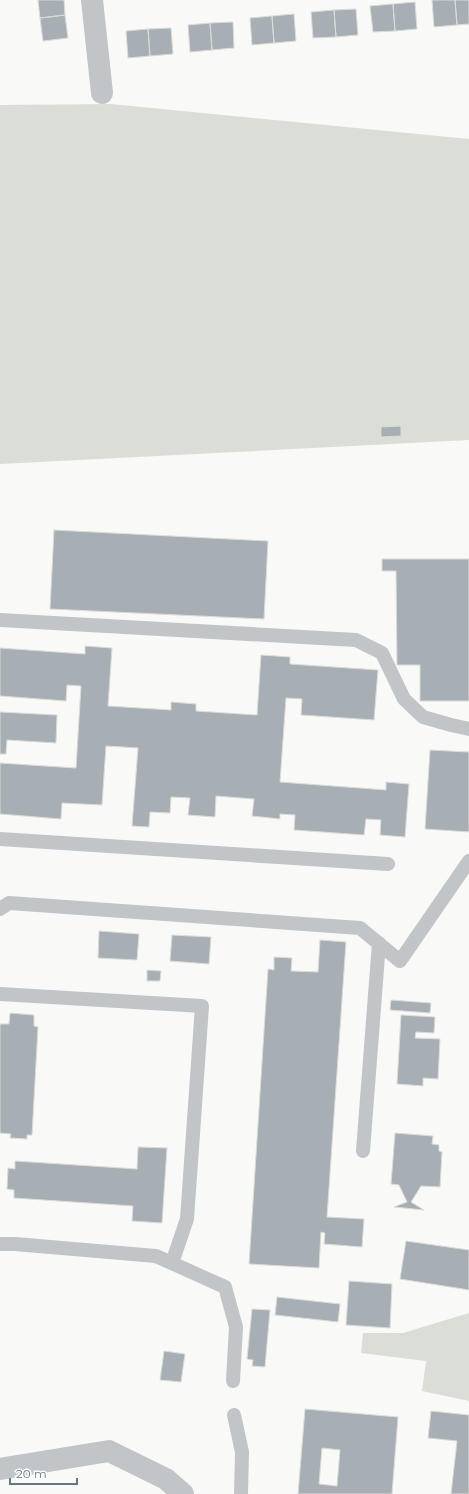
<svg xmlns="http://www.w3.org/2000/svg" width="469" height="1494" viewBox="0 0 469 1494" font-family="Montserrat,sans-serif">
<rect width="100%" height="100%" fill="#f9f9f8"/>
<path fill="#daded7" d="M111,104l358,35v301l-469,24v-359z
M469,1313v88l-47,-10 4,-30 -65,-8 2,-20h40z"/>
<path fill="#a7afb4" stroke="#dbdbda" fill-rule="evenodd" d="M38,0h26l1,15 -25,3z
M432,0h23l2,25 -23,2z
M455,0h14v24l-12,1z
M415,2l2,27 -22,2 -2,-27z
M393,4l2,27 -22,1 -3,-26z
M356,9l2,26 -22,2 -2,-27z
M334,10l2,27 -23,1 -2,-26z
M294,14l2,27 -22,2 -2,-27z
M65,15l3,23 -25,3 -3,-23z
M272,16l2,27 -22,2 -2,-27z
M233,22l1,26 -22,2 -2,-27z
M210,23l2,27 -22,2 -2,-27z
M171,28l2,26 -23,2 -2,-27z
M148,29l2,27 -22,2 -2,-27z
M401,426v10l-20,1v-10z
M54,530l214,11 -4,78 -214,-10z
M382,559h87v142h-49v-36h-23l-1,-94h-14z
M85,646l27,2 -4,58 63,4v-8l25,2v7l61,4 4,-60 29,2v7l88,6 -4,50 -73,-5 1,-16 -16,-1 -6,84 106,8v-8l23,2 -4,53 -25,-2 1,-15 -15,-1 -2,16 -70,-5 1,-15 -15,-1v5l-28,-3 2,-17 -38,-3 -1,21 -27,-2 2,-17 -19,-1 -1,16 -20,-1 -1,15 -17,-1 6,-78 -32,-2 -4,59 -40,-2 -1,16 -61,-5v-51l76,5 5,-82 -14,-1 -1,16 -66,-5v-48l85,6z
M0,712l57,3 -1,28 -49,-3 -1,14h-6z
M430,750l39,2v80l-44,-3z
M99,931l40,3 -2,26 -39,-2z
M172,935l39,2 -2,27 -39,-3z
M320,940l26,2 -19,275 37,2 -2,28 -38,-3 1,-11 -4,-1 -2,36 -70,-4 19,-295 6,1v-13l18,1 -1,13 27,1z
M147,970l14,1 -1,10h-13z
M391,1000l40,3 -1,10 -40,-3z
M10,1013l24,2v11l4,1 -6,108h-5v4l-17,-1 1,-4 -11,-1v-109h9z
M401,1015l34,2 -1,16 -18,-1 -1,6 25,1 -2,40 -15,-1v8l-26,-2z
M395,1133l38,3 -1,8 7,1v6l3,1 -2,35 -19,-1 -10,16 13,8 -30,-3 13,-5 -8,-17 -8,-1z
M138,1147l29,1 -5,75 -30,-2 1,-15 -119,-8v-8l-7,-1 1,-21 7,1v-8l122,8z
M406,1241l63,9v40l-69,-11z
M349,1281l43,3 -2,44 -44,-3z
M277,1297l63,7 -2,18 -63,-7z
M252,1309l18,1 -5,57 -13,-1 1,-6 -6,-1z
M164,1351l21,3 -4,28 -21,-2z
M305,1409l93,8 -6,77h-94zM322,1448l18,2 -3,36 -18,-2z
M431,1411l38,4v79h-18l6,-53 -29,-3z"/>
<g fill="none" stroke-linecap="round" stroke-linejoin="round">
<path stroke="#c1c5c8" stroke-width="14" d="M0,620l356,20 26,13 22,46 19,18 28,8 18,4
M0,839l388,25
M0,909l9,-6 351,25 40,33 69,-100
M0,994l202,12 -15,213 -15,44
M363,1151l16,-208
M0,1244h15l141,12 69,31 11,40 -3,54
M234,1415l8,37 -1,42"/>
<path stroke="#c1c5c8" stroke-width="22" d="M92,0l10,93
M0,1469l109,-18 57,28 17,15"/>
</g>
<path d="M10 1478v6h67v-6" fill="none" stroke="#67777f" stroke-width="2"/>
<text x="16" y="1478" font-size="12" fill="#67777f" stroke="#ffffff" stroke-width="3" paint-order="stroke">20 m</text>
</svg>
